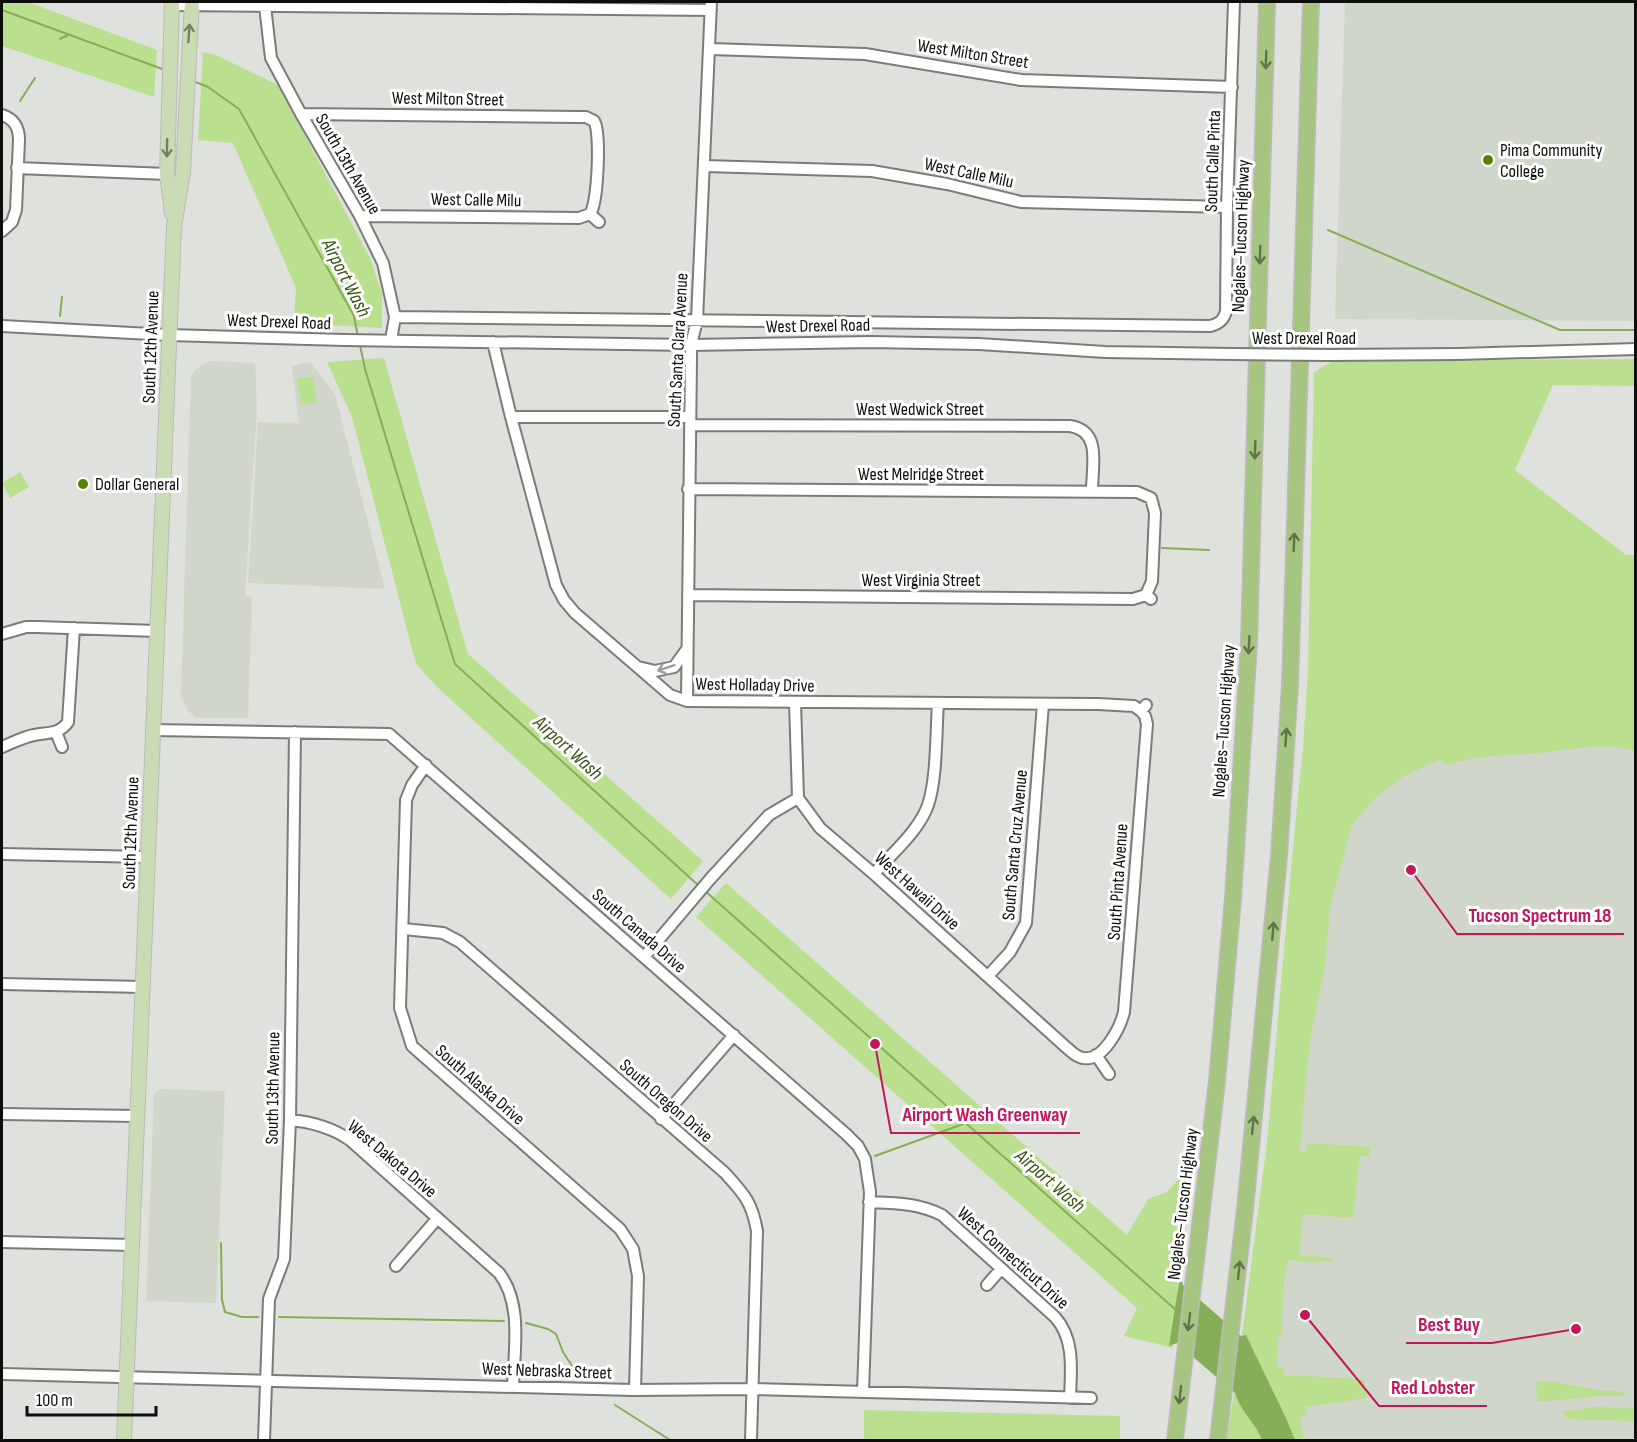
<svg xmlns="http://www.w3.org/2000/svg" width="1637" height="1442" viewBox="0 0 1637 1442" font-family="'Sofia Sans Condensed',sans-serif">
<rect width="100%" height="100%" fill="#dee1dc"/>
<path fill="#d0d6ca" d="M1345,2h290v319l-300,-2z
M210,361l45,2 2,46 -12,187 7,1 -4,121h-52l-9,-8 -6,-14 10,-319 6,-9z
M310,362l25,32 50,195 -137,-6 10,-161 41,1 -7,-57z
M1368,739l267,3v698h-338l-30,-72 34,-354z
M160,1089l65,2 -9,212 -70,-2 8,-207z"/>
<path fill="#bae08f" d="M2,2h26l129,48 -3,47 -152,-51z
M203,52l13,3 62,30 92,173 12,35v35l-88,-5 2,-35 -63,-145 -35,-3z
M384,358l84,296 235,207 -32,38 -233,-211 -22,-24 -64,-247 -25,-55z
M1635,359v27l-82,-1 -38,85 111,85h9v196c-30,-10 -65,-1 -97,2 -30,2 -63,3 -92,12l-5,-6 -37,17 -30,23 -22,26 -22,82 -5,59 -13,64 -6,46 -6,75 6,1 1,-9 64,4 -2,9h-9l-7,62 -50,-4 -4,41 31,3 1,3h-11v2l-32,-3 -4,22 -3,56h-3l-1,29 7,1v7l80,4 3,19 -61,9 1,7 -7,2 4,24h-9l-9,-22 -40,-83 -4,1 25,-193 27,-307 9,-87 5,-80 6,-297 19,-11z
M313,377l4,25 -16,3 -4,-27z
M20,472l9,15 -19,11 -8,-15z
M726,883l401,352 21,-36 19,-7 19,-21 -13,177 -49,-12 13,-28 -441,-391z
M1536,1381l19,1 43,8 26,2 2,2 -2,2h-26l-48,5h-13z
M1234,1392c7,18 22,30 28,48h-35z
M1594,1407l41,1v13l-67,-2 -5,-5 1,-3z
M864,1410l256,6v24h-256z"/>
<path fill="#86ad57" d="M1180,1276l3,9 58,51 5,-1 40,83 9,22h-33c-6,-17 -22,-29 -27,-47l-58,-50 -8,3z"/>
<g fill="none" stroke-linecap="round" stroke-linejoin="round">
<path stroke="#86ad57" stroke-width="2" d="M2,10l163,60
M60,39l8,-4
M193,81l15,6 31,22 115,207 4,21
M20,101l15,-23
M1328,230l232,100h76
M60,316l2,-19
M360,345l5,24 90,295 244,222
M1162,548l47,2
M704,890l473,421
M875,1156l88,-32
M221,1243l1,57 3,12 17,5h16
M279,1317l225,4
M526,1323l22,6 8,5 7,18 13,20
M615,1405l55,35"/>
<defs>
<path id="minor" d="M171,5l540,5
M265,6l6,52 30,56 59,102 23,47 12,54 -4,23
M710,49l155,5 156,26 211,7
M301,114l277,3h8l8,4
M2,115c12,4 17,12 17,25l-3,70 -4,12 -10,9
M705,166l167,5 75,13 74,18 206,5
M17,168l150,6
M590,214c8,-10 11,-83 4,-93
M590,214l9,8
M360,216l219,2 11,-4
M395,317l815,9c9,-2 14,-6 16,-15l1,-104 7,-205
M2,326l167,9 176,5 346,5 180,-3 108,2 126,8 128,2
M493,342l18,75 45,168 8,15 11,13 95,82 17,6 411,3 36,2 7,5
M1330,355l129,-1 177,-5
M511,417h179
M690,425l380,1c32,5 22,39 22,65
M688,489l449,3 14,6
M688,595l445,4 13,-4 5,4
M1146,595l6,-14 3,-68 -4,-15
M2,634l24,-7h11l120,4
M638,667l17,4 19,-4 13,-18
M687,701l4,-342v-14l6,-25 14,-318
M795,702l3,96 22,30 55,47 192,173c5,4 9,9 16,10 20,4 37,-30 41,-46l23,-288 -2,-8 -4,-5 5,-6
M153,730l236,4 457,400 12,12 7,13 5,33 -7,200
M56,732l6,15
M2,747c10,-4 21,-10 32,-12 13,-3 25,0 34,-13l6,-94
M426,765l-14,20 -6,15 -6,208 12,38 208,183 13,20 5,27 -3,114
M2,854l146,3
M874,874c18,-21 45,-43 54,-69 9,-26 8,-74 10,-102
M404,929l39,4 17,9 265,231c19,21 27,29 32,58l-6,209
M644,957l67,-79 58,-63 29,-17
M988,976l22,-24 16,-29 17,-219
M2,984l141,3
M1096,1055l13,19
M2,1114l136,2
M661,1119l73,-84
M290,1120c22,2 41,7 60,20l149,133c24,31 15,77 14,114
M869,1202c26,1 49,1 73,13l113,102c20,22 16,53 15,81
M2,1242l131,3
M396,1266l41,-47
M987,1285l14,-16
M2,1374l631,16 120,-1 338,9
M264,1440l5,-141 15,-40 6,-139 5,-388"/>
<path id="major" d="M172,2l-5,172 5,39
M124,1440l46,-1119 4,-94 9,-55 9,-170"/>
<path id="highway" d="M1175,1440l42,-359 16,-183 16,-256 18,-640
M1218,1440l27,-231 34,-353 11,-171 21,-683"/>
</defs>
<use href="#minor" stroke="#7a7c78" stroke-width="14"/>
<use href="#major" stroke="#bbb" stroke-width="16"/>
<use href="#highway" stroke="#bbb" stroke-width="18"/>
<use href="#minor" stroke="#fff" stroke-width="10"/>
<use href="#major" stroke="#c9dcb3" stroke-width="14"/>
<use href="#highway" stroke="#a5c580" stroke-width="15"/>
<defs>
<path id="minor-bridge" d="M1233,354l97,1"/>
</defs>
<use href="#minor-bridge" stroke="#7a7c78" stroke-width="14" stroke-linecap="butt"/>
<use href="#minor-bridge" stroke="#fff" stroke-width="10"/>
</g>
<defs><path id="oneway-shaft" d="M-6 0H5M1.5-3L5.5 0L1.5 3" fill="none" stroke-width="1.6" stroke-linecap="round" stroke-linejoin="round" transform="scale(1.5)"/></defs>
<g stroke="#747f68">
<use href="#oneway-shaft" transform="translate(189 33) rotate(-86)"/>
<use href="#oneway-shaft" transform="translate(167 148) rotate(91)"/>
</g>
<g stroke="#61724c">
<use href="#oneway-shaft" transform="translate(1266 60) rotate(92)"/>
<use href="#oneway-shaft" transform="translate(1260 255) rotate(92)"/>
<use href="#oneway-shaft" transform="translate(1255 450) rotate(92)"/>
<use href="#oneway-shaft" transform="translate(1294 542) rotate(-88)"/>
<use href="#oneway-shaft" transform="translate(1249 645) rotate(93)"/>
<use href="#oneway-shaft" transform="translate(1286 737) rotate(-86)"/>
<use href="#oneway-shaft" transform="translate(1273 931) rotate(-85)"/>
<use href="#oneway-shaft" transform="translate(1253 1125) rotate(-84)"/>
<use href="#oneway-shaft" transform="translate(1239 1270) rotate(-84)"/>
<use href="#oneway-shaft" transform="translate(1189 1322) rotate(97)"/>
<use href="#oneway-shaft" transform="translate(1180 1395) rotate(97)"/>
</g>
<use stroke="#9e9e9e" href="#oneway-shaft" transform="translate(666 668) rotate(161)"/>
<g fill="#578107" stroke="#fff" stroke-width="2">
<circle cx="1488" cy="160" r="6"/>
<circle cx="83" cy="484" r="6"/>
</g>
<g text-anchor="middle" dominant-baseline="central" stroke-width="6" stroke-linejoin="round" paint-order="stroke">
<g font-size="18" fill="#0d0d0c" stroke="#fff">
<text transform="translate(973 54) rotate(9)">West Milton Street</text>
<text transform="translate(448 99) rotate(1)">West Milton Street</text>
<text transform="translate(1213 161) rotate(-88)">South Calle Pinta</text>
<text transform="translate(348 164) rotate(60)">South 13th Avenue</text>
<text transform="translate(969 173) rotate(12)">West Calle Milu</text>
<text transform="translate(476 200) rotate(1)">West Calle Milu</text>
<text transform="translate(1241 236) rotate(-88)">Nogales–Tucson Highway</text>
<text transform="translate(279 322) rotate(2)">West Drexel Road</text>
<text transform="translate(818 326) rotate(-1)">West Drexel Road</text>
<text x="1304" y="338">West Drexel Road</text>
<text transform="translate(151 347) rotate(-88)">South 12th Avenue</text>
<text transform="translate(678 350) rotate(-87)">South Santa Clara Avenue</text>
<text x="920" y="409">West Wedwick Street</text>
<text x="921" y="474">West Melridge Street</text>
<text x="921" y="580">West Virginia Street</text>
<text transform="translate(755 685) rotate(1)">West Holladay Drive</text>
<text transform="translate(1224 721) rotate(-86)">Nogales–Tucson Highway</text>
<text transform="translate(131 833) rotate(-88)">South 12th Avenue</text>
<text transform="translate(1015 845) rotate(-85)">South Santa Cruz Avenue</text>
<text transform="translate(1118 882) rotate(-86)">South Pinta Avenue</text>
<text transform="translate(917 891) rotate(42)">West Hawaii Drive</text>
<text transform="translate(639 931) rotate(41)">South Canada Drive</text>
<text transform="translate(480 1085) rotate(41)">South Alaska Drive</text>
<text transform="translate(273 1088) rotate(-89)">South 13th Avenue</text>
<text transform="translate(666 1101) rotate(41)">South Oregon Drive</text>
<text transform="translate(392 1159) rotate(40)">West Dakota Drive</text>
<text transform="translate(1183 1204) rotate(-83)">Nogales–Tucson Highway</text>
<text transform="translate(1013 1258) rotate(42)">West Connecticut Drive</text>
<text transform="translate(547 1371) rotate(2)">West Nebraska Street</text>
</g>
<g font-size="18" fill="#0d0d0c" stroke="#fff" text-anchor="start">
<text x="1500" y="150">Pima Community<tspan x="1500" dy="21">College</tspan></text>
<text x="95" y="484">Dollar General</text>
</g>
<g font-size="20" font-style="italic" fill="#395215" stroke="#fff">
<text transform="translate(346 278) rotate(63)">Airport Wash</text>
<text transform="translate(568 748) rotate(42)">Airport Wash</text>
<text transform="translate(1050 1181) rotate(41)">Airport Wash</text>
</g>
</g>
<path fill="none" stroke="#c2185b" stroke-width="2" d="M1411 870L1457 934H1624M875 1044L891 1133H1080M1576 1329L1492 1343H1406M1305 1315L1379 1406H1487"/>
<g fill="#c2185b" stroke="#fff" stroke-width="2">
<circle cx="1411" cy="870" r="6"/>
<circle cx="875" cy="1044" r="6"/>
<circle cx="1576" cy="1329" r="6"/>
<circle cx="1305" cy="1315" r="6"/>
</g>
<g font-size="20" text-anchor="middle" font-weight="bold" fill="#c2185b" stroke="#fff" stroke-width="6" stroke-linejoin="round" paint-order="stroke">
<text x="1540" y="922">Tucson Spectrum 18</text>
<text x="985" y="1121">Airport Wash Greenway</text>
<text x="1449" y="1331">Best Buy</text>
<text x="1433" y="1394">Red Lobster</text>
</g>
<rect width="1637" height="1442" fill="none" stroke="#0d0d0c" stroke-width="6"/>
<path d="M27 1406v9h129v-9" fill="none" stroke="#0d0d0c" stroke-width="3"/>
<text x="36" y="1406" font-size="18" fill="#0d0d0c" stroke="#ffffff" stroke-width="4.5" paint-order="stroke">100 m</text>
</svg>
